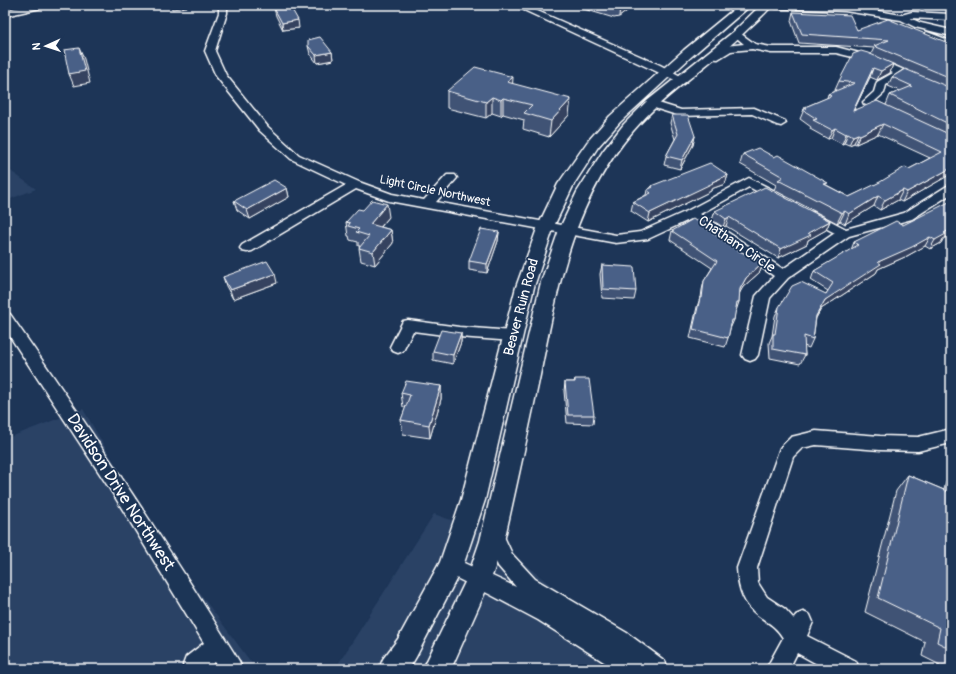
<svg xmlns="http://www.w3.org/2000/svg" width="956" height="674" viewBox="0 0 956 674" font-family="Pangolin,sans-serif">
<rect width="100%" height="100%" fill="#1d3557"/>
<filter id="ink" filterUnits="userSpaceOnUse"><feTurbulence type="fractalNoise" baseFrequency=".025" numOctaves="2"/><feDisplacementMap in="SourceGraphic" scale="8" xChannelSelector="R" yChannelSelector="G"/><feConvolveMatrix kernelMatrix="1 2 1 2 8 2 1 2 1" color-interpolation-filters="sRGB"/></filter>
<g filter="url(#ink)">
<path fill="#2a4265" d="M5,167l31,22 -31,12z
M83,409l70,121 103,139h-251v-230z
M434,514l51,18 169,137h-319z"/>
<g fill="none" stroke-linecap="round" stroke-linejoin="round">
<defs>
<path id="minor" d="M30,5h16l-1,2 -40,9v-6z
M219,5h8v8l-12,38 11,24 42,52 31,28 60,27 33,12 32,6 23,-25h8l2,3 -21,24 180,33 24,-3 47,-21 62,-33 34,17 2,3 -2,3h-8l-26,-14 -49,27 83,55 52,-36 -29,-15 -2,-3 2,-3h8l32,17 58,-16 43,-27 4,-1v9l-39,25 -63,17 -61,42 -18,20 -12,57 -3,4 -5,2 -5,-2 -3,-4 14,-59 18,-20 -83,-57 -43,20 -32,4 -227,-42 -33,-12 -104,62 -5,1 -5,-1 -2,-3 2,-3 104,-60 -55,-26 -31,-28 -44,-55 -11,-25 14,-38z
M513,5h11l136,60 26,14 -5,3 -4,-1z
M772,5h73l56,10 11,-3 39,2v6l-41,-2 11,5 30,7v6l-36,-9 -14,-7 -56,-9 -69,-3z
M737,31l18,13 16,3h65l35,9 80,34v7l-50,-21 -15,9 -2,8 -9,8 17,9 1,2 -1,2 -4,1 -24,-11 -1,-2 11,-10 3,-10 16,-9 -28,-13 -29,-7h-65l-19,-4 -21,2 -13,8 -12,-1 -2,-2 2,-2 10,-1 9,-7 19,-2 -12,-10z
M927,32l24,9v6l-27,-10 -2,-2z
M652,101l29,9 73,-2 31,13 1,2 -5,3 -4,-1 -25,-11 -72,2 -32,-10 -1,-2 1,-2z
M5,313l5,1c80,114 156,229 229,347l3,8h-23l-4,-7 -9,7h-21l-2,-4 3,-8 18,-14 -89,-146 -110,-168z
M408,320l51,7 54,4 5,1 2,4 -2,4 -5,1 -54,-4 -46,-6 -10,20 -5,2 -5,-2 -3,-4 13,-26z
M951,429v14l-33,8 -38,-1 -64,-5 -14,3 -9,9 -36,111 1,15 9,14 18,12 9,10 2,-4 7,-3 7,3 3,7 -6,14 49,25 3,8h-33l-29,-16 -8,16h-23l17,-31c-9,-15 -20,-17 -30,-27 -12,-12 -15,-27 -16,-43l43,-120 11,-11 25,-6 64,5 38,1z
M494,527l7,3 11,24 23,25 92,54 38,28 3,8h-53l-77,-49 -47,-25 -47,-23 -3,-6 3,-6 7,-3 65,30 -18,-21 -13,-30 2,-6z"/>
<path id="major" d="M739,5h12l-59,51 -72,66 -22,25 -24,37 -20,42 -20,61 -49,213 -22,66 -47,91 -7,12h-30l4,-10 15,-20 42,-77 21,-62 55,-213 22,-61 20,-42 30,-43 22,-25 74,-66z
M761,5h11c-6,8 -14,15 -22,22 -37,37 -83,64 -117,104 -63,74 -76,162 -95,254 -11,52 -22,104 -34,156l-13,38 -40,90h-28l45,-93 12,-35 61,-259 18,-52 18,-38 26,-41 21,-27 23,-23 86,-69z"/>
</defs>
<use href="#minor" stroke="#fff" stroke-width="3"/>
<use href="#major" stroke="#fff" stroke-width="3"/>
<use href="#minor" fill="#1d3557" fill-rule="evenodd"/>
<use href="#major" fill="#1d3557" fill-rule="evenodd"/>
</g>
<path fill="#405374" stroke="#fff" fill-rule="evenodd" d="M570,5h68l-5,3h-2l-12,9 -5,1z
M274,8l25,20 -16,2 -7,-14z
M793,12l64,18 94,14v130l-49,28 -4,-2 -18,10 -6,-4 -29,18 -5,-3 -3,2 -63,-33 2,-5 -36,-21 3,-10 31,3 75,40 60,-28 21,-11 -52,-24 -22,10 -2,-1 -5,2 -5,-2 -2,1 -11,-6 -3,1 -18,-10 1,-2 -11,-8 5,-12 22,-9 1,-4 9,-4h-2l4,-9 32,-27 3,-6 -75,-5 -8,-22zM893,64l11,5 -12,8 -4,9 12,5 -10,4 -4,10 -32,5 16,-33 7,3 13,-7z
M308,46l24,6 1,8 -16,3 -7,-9z
M512,84l57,31 -20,22 -26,-8 1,-9 -21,-6 -2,2 -9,-3 -6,5 -39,-10v-17z
M672,115l23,21 -2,9 -13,24 -16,-4 2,-9 9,-17 -5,-16z
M728,175l-3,9 -14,5v2l-63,31 -17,-11 2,-9 13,-7 1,-5 3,-2 1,-2z
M287,188l2,9 -39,22 -13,-9 -3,-9z
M715,211l115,10 -4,9 -18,10 -1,4 -29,14 -52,-32 -3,1 -11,-7z
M389,217l-8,10 10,3 2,13 -18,22 -14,-4 -2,-13 1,-2h-2v-4l-8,-2 -1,-4h-1l-2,-14z
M903,225l40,14 -2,4 -11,6 -5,-3 -18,10 -29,13 -2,4 -55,36 -5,9 -3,21 -4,9 -5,-2 1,9 -5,9 -30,-6 -1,-15 3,-7 3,-20 4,-9 47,-13 2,-3 -17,-11 3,-9 37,-21 3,-8z
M672,231h39l26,19 26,12 -3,10 -17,15 -4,6v9l-3,9h-1l-1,9 -4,9 -2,9 -3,9 -35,-9 7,-31 3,-9h1l1,-8 2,-9 8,-13 -42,-28z
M499,232l-1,9 -11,32 -18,-3v-9z
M602,265l34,26 -2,9 -32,-2 -2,-24z
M223,277l54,6 -44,16 -7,-13z
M461,333v9l-8,22 -20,-4v-9z
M575,379l19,36 -1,9 -26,-1 -3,-32 1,-9h9z
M441,386v13l-11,39 -27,-4 -2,-14 5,-13h-3l-2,-14z
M908,475l36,15 2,-8 5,-6v193h-3l-26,-13 3,-14 -60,-30 31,-121z"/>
<path fill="#34435e" stroke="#fff" d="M171,5h16v2l-15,2z
M620,5h12l-1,3 -12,9z
M633,5h5l-5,3z
M298,20l1,8 -16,2 -1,-7z
M79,48l5,11 6,24 -16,3 -5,-12z
M332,52l1,8 -16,3 -1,-8z
M893,64l-3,9 -13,7 4,-9z
M873,68l-3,9 -21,43 4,-9z
M513,77l-1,16 -5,-11z
M492,97v16l-6,5v-16z
M503,98v16l-2,2v-16z
M571,99l-2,16 -20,22 2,-16z
M883,124l-5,10 -22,10 4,-9z
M835,128l-4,10 -3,1 4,-9z
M848,133l-4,10 -2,1 4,-10z
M858,134l-4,9 -5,2 4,-9z
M695,136l-2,9 -13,24 2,-9z
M951,168v6l-49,28 5,-10z
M728,175l-3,9 -14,5v2l-63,31 2,-9 62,-31z
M287,188l2,9 -39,22 -3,-9z
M903,190l-5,10 -18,10 5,-10z
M878,196l-4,10 -29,18 4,-10z
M387,204l2,13 -17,20 -2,-13z
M845,211l-5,10 -3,2 5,-10z
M729,217l-3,9 -3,1 3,-8z
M830,221l-4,9 -18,10 -1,4 -29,14 3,-9z
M713,226l-3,9 -3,-6z
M951,229v6l-8,4 -2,4 -11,6 5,-9 9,-7z
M391,230l2,13 -18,22 -2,-13z
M499,232l-1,9 -11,32v-9z
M930,237l-5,9 -18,10 -29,13 -2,4 -55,36 -9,16 4,-9 9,-16 53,-38z
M763,262l-3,10 -17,15 -6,11 3,-9 6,-11z
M275,274l2,9 -44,16 -3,-9z
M461,333v9l-8,22v-9z
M441,386v13l-11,39 -1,-13z"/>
<path fill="#4a6087" stroke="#fff" d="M290,6l8,14 -16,3 -8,-15z
M793,12l57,3 7,15 31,-11 63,25v34l-77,-32 15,-6 -87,-6z
M320,37l12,15 -16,3 -8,-9v-6z
M79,48l6,23 -16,3 -5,-24z
M861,51l7,2 25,11 -12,7 -8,-3 -20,43 24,-10 74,34v33l-44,24 -4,-2 -18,10 -7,-4 -29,18 -4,-3 -3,2 -64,-33 5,-3 -40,-23 15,-6 16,9 4,-2 50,28 -4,1 25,13 31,-15 25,-15 4,2 33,-17 -59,-28 -23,11 -2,-1 -5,2 -5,-3 -2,1 -11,-6 -3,2 -19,-10 4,-1 -14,-9 4,-2 -2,-1 26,-11 -3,-2 27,-11 -16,-2 14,-27z
M475,67l38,10 -6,5 64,17 -20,22 -27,-8 8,-8 -29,-7 -2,2 -9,-3 -6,5 -39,-11z
M905,69l46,19v37l-61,-30 22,-9 -20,-9z
M672,115h16l7,21 -13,24 -16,-4 12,-22z
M710,163l18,12 -16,7 1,1 -63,30 -17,-11 18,-9 -4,-3 6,-3 -2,-1z
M274,180l13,8 -40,22 -13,-9z
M765,187l65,34 -22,12 3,2 -30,14 -52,-32 -3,2 -11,-8z
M372,200l15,4 -17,20 21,6 -18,22 -14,-4 10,-12 -13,-4 3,-3 -11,-3 2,-3 -4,-1 12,-13 5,1z
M951,201v28l-7,4 2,1 -11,6 -5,-3 -18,10 -34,15 3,2 -56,36 -9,16 -3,23 -9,-3 1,19 -32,-6v-15h2l4,-27 13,-21 9,-4 25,12 7,-11 -19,-12 44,-26 -4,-3 42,-21 7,4z
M702,218l11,8 -6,3 30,21 26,12 -17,16 -6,11 -1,13h-2l-3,18h-2l-4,18 -35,-9 7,-31h2l2,-17 13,-20 -45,-30 21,-12 3,2z
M481,229l18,3 -12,32 -18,-3z
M267,261l8,13 -45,16 -7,-13z
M602,265l32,2 2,24 -33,-2z
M441,330l20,3 -8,22 -20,-4z
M575,379h14l5,36h-26l-3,-33h10z
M406,381l35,5 -12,39 -28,-5 9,-25 -9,-2z
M908,475l43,18v156l-14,-7 3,-14 -62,-30z"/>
</g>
<g text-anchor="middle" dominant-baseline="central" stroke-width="3.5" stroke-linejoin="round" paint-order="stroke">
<g font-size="12" fill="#fff" stroke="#1d3557">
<text transform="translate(435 191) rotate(12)">Light Circle Northwest</text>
</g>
<g font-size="14" fill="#fff" stroke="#1d3557">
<text transform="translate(737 244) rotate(34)">Chatham Circle</text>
<text transform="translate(521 307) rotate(-75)">Beaver Ruin Road</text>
</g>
<g font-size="17" fill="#fff" stroke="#1d3557">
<text transform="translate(121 492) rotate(57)">Davidson Drive Northwest</text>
</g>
</g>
<rect width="956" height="674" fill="none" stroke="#1d3557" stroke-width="20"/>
<rect x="10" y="10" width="936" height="654" fill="none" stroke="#fff" stroke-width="1.5" filter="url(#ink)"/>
<g transform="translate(46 46) rotate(267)" stroke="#1d3557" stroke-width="3" paint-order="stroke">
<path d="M0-3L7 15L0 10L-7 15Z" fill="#ffffff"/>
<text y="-6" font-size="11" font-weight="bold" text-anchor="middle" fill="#ffffff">N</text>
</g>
</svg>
